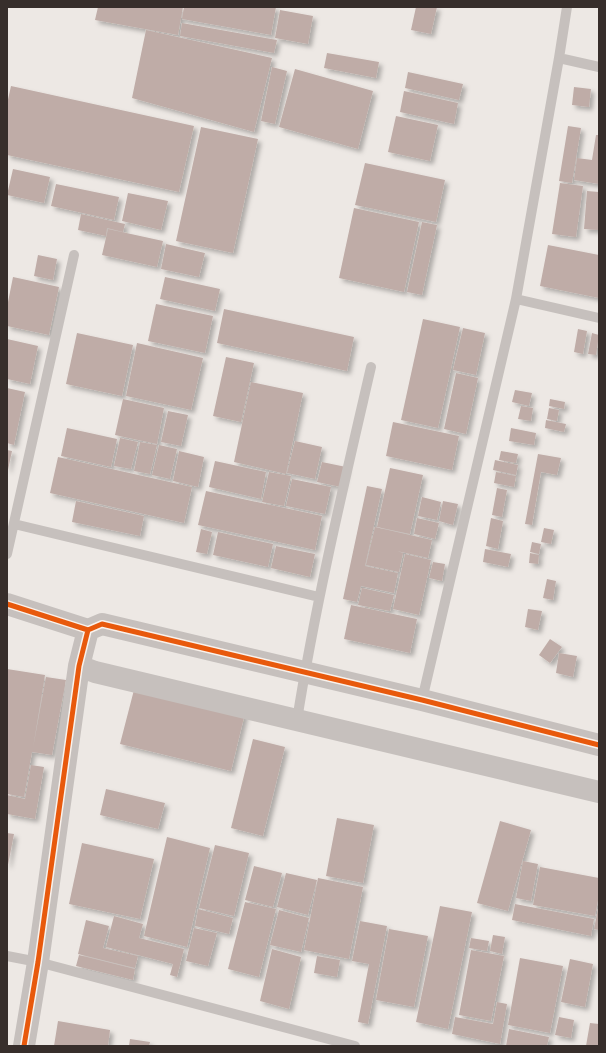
<svg xmlns="http://www.w3.org/2000/svg" width="606" height="1053" viewBox="0 0 606 1053" font-family="'PT Sans Narrow',sans-serif">
<defs>
<filter id="shadow"><feDropShadow dx="3.5" dy="3.5" stdDeviation="2" flood-color="#0004"/></filter>
</defs>
<rect width="100%" height="100%" fill="#ede8e4"/>
<path fill="#bfaca7" filter="url(#shadow)" d="M98,7h85l-5,28 -83,-15z
M184,7h92l-5,28 -89,-16z
M416,7h21l-6,27 -20,-4z
M280,10l33,6 -5,28 -33,-6z
M182,23l95,17 -3,13 -94,-17z
M146,30l126,28 -18,74 -122,-34z
M327,53l52,9 -3,16 -52,-10z
M272,67l15,4 -12,53 -14,-3z
M295,69l78,22 -15,58 -79,-22z
M408,72l55,12 -4,16 -54,-12z
M11,86l183,40 -15,66 -172,-37v-51z
M574,87l17,2 -2,18 -17,-2z
M404,91l54,12 -4,21 -54,-12z
M396,116l42,9 -8,36 -42,-9z
M568,126l13,2 -9,55 -13,-2z
M201,127l57,12 -25,114 -57,-12z
M596,135h3v49l-25,-4 3,-22 15,2z
M365,163l80,17 -9,42 -81,-17z
M13,169l37,8 -6,26 -37,-8z
M560,183l23,3 -7,51 -24,-3z
M56,184l63,13 -5,23 -63,-14z
M587,191l12,1v38l-15,-1z
M128,193l40,8 -7,29 -39,-9z
M354,208l65,14 -15,70 -65,-14z
M81,214l44,10 -2,8 -16,-4 -1,8 -28,-6z
M422,222l15,3 -15,70 -15,-3z
M108,229l55,12 -6,26 -55,-12z
M166,244l39,9 -6,24 -38,-8z
M548,245l51,10v43l-59,-12z
M38,255l19,4 -4,21 -19,-4z
M13,277l46,10 -10,48 -42,-9v-19z
M165,277l55,12 -5,22 -55,-12z
M156,304l57,12 -8,37 -57,-12z
M224,309l130,28 -7,34 -130,-28z
M423,319l37,8 -22,101 -37,-8z
M463,328l22,5 -9,42 -23,-5z
M578,329l9,2 -4,23 -9,-2z
M77,333l56,12 -11,51 -56,-12z
M592,333l7,2 -3,20 -8,-1z
M7,339l31,7 -8,38 -23,-5z
M137,343l66,15 -12,52 -65,-14z
M226,357l28,6 -13,59 -28,-6z
M456,373l22,5 -12,56 -22,-5z
M251,382l52,11 -17,81 -52,-12z
M7,388l18,4 -11,53 -7,-2z
M515,390l17,3 -3,13 -17,-4z
M123,399l41,9 -7,36 -42,-9z
M550,399l15,3 -1,7 -15,-3z
M521,406l12,2 -2,13 -13,-2z
M549,408l10,2 -2,11 -10,-2z
M168,411l20,4 -7,31 -20,-4z
M546,420l20,4 -2,8 -19,-4z
M393,422l66,14 -7,34 -66,-14z
M67,428l50,11 -6,28 -50,-11z
M511,428l25,5 -2,12 -25,-4z
M120,438l18,4 -7,27 -17,-3z
M295,441l27,6 -7,32 -28,-6z
M140,442l17,3 -7,29 -16,-3z
M159,445l18,4 -7,30 -18,-4z
M7,450l5,1 -4,19 -1,-1z
M179,451l25,6 -6,30 -25,-6z
M501,451l17,3 -2,9 -17,-3z
M538,454l23,4 -4,17 -16,-3 -9,53 -7,-1z
M58,457l134,30 -8,36 -134,-30z
M495,460l23,5 -2,10 -23,-5z
M215,461l51,11 -5,27 -52,-12z
M322,462l24,5 -5,20 -24,-5z
M390,468l33,7 -13,59 -33,-7z
M269,472l22,4 -7,30 -22,-4z
M496,472l20,4 -2,11 -20,-4z
M292,479l39,8 -6,27 -39,-8z
M367,486l15,3 -17,77 33,7 -4,20 -33,-7 -4,16 -14,-3z
M497,488l10,2 -5,27 -10,-2z
M206,491l116,25 -7,34 -117,-25z
M422,497l19,5 -4,18 -19,-4z
M76,501l68,15 -4,20 -68,-14z
M443,501l15,3 -5,21 -14,-4z
M417,518l22,5 -4,16 -21,-5z
M491,518l12,3 -5,28 -12,-3z
M375,527l57,13 -4,18 -31,-7 6,2 -4,19 -33,-7z
M544,528l10,2 -3,14 -10,-2z
M201,529l11,3 -5,22 -11,-2z
M218,532l55,12 -5,23 -55,-12z
M532,542l9,2 -2,10 -9,-2z
M276,546l39,8 -5,23 -39,-9z
M485,549l26,5 -3,13 -25,-5z
M530,553l9,2 -1,9 -9,-1z
M405,554l26,6 -12,55 -26,-6z
M433,562l12,2 -3,17 -13,-3z
M547,579l9,2 -3,19 -10,-2z
M362,588l32,7 -4,16 -32,-6z
M351,605l66,14 -7,34 -66,-14z
M528,609l14,2 -4,19 -13,-3z
M550,639l12,8 -12,16 -11,-8z
M559,653l18,3 -4,21 -17,-4z
M7,669l38,6 -12,73 13,-71 20,3 -14,75 -20,-3 -8,45 -17,-3z
M135,686l110,27 -14,58 -111,-27z
M253,739l32,8 -22,89 -32,-8z
M31,765l13,2 -9,52 -28,-5v-19l18,4z
M106,789l59,14 -7,26 -58,-14z
M337,818l37,7 -11,58 -37,-7z
M500,821l31,9 -23,81 -31,-8z
M7,833l7,1 -6,31h-1z
M167,837l43,11 -23,99 -43,-11z
M82,843l72,16 -14,60 -71,-15z
M215,845l34,8 -15,63 -35,-8z
M523,861l15,3 -7,37 -15,-3z
M254,866l28,7 -9,34 -28,-7z
M540,867l59,11v17l-4,21 -62,-11z
M286,873l31,7 -9,35 -31,-8z
M318,878l45,9 -14,72 -45,-9z
M245,902l31,7 -17,68 -31,-8z
M515,904l79,15 -3,17 -79,-16z
M440,906l32,6 -24,117 -32,-7z
M198,909l35,9 -4,16 -34,-8z
M598,909h1v21l-5,-1z
M279,910l30,8 -8,34 -31,-7z
M114,916l29,8 -4,14 45,11 -7,28 -7,-2 3,-11 -67,-17z
M86,920l23,6 -6,22 35,8 -3,12 -57,-14z
M360,921l27,5 -19,98 -10,-2 11,-58 -17,-3z
M194,928l23,5 -9,33 -22,-5z
M389,929l39,7 -14,71 -38,-7z
M493,935l12,2 -3,17 -12,-3z
M471,938l18,3 -2,10 -18,-3z
M272,949l29,8 -12,52 -29,-8z
M471,950l33,6 -13,65 -32,-6z
M79,955l56,14 -2,11 -57,-14z
M317,956l23,4 -3,17 -23,-4z
M520,958l43,8 -13,67 -42,-8z
M570,959l23,5 -8,43 -24,-5z
M497,1002l10,2 -7,40 -48,-10 3,-17 38,7z
M559,1017l15,3 -3,18 -16,-3z
M58,1021l52,9 -2,16h-54z
M590,1023l9,1v22h-13z
M509,1029l40,8 -2,9h-41z
M130,1039l20,3 -1,4h-20z"/>
<g fill="none" stroke-linecap="round" stroke-linejoin="round">
<path stroke="#c6c0bd" stroke-width="10" d="M559,58l40,9
M516,299l83,19
M14,524l305,73
M7,554l67,-299
M422,700l94,-401 43,-241 8,-51
M297,720c19,-119 47,-236 74,-353
M7,956l31,6 317,84"/>
<path stroke="#c6c0bd" stroke-width="22" d="M7,604l81,26 14,-6 320,76 177,45
M79,666l16,6 504,120
M24,1046l14,-84 41,-296 9,-36"/>
<defs>
<path id="cycleway" d="M7,604l81,26 14,-6 320,76 177,45
M24,1046l14,-84 41,-296 9,-36"/>
</defs>
<use href="#cycleway" stroke="#f9f2ec" stroke-width="8"/>
<use href="#cycleway" stroke="#e8590c" stroke-width="5"/>
</g>
<rect width="606" height="1053" fill="none" stroke="#372e2b" stroke-width="16"/>
</svg>
